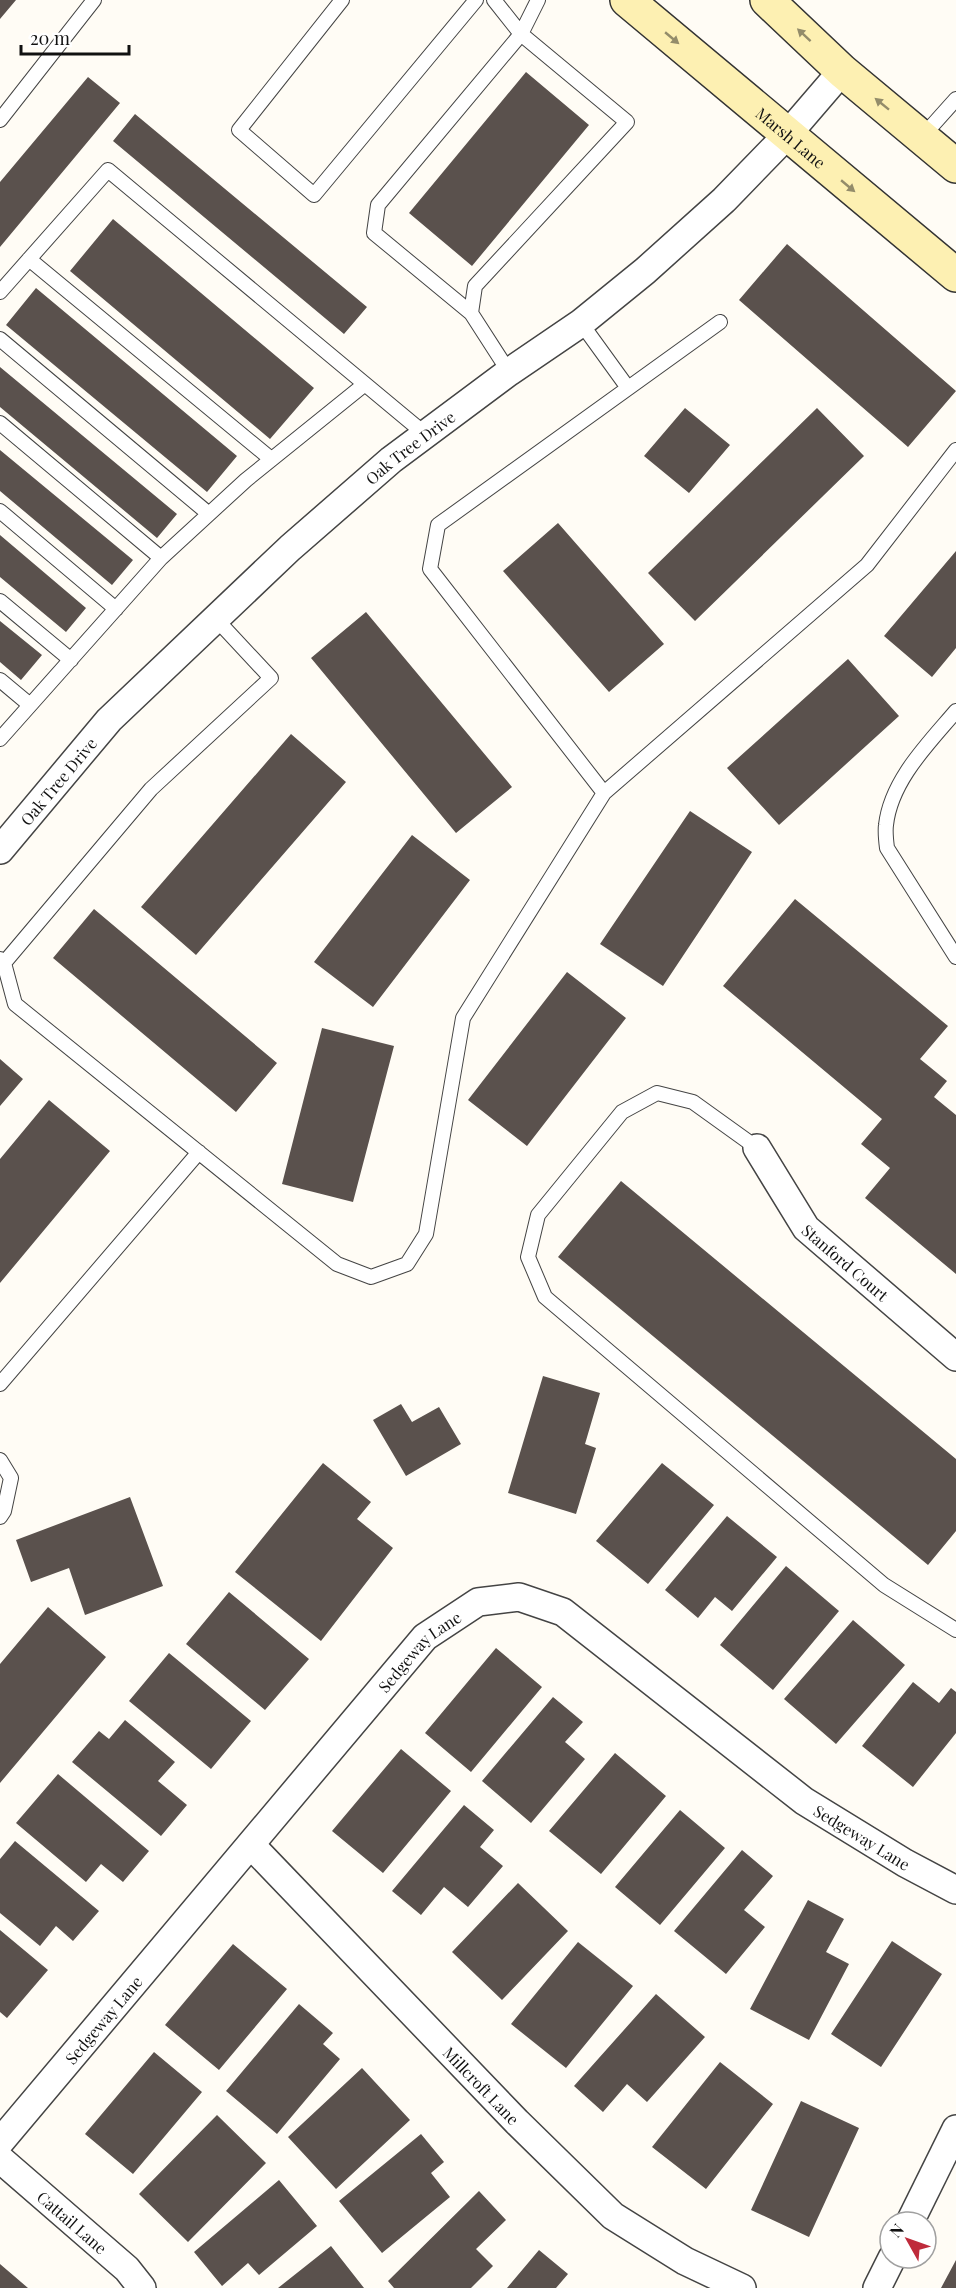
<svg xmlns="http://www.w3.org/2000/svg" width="956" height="2288" viewBox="0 0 956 2288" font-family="'Playfair Display',serif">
<rect width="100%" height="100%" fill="#fffcf5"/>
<path fill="#5a514d" d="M0,0h16l-16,19z
M526,72l63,53 -117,141 -63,-53z
M88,77l32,26 -120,144v-65z
M135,114l232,193 -23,27 -231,-193z
M113,219l201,169 -44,51 -200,-168z
M787,244l169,147 -48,56 -169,-147z
M36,288l201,168 -30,36 -201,-167z
M0,367l177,147 -20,24 -157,-131z
M685,408l45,37 -41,48 -45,-37z
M817,408l47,48 -169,165 -47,-48z
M0,450l133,110 -21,25 -112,-94z
M558,523l106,121 -55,48 -106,-121z
M0,535l86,73 -20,24 -66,-55z
M956,551v97l-24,29 -48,-41z
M366,612l146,175 -56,46 -145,-175z
M0,621l42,34 -21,25 -21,-18z
M848,659l51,57 -120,109 -52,-57z
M291,734l55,48 -150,173 -55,-48z
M690,811l62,41 -89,134 -63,-42z
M412,835l58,45 -97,127 -59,-45z
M795,899l153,127 -28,33 27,22 -13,16 22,18v159l-91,-76 25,-30 -29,-24 21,-25 -159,-133z
M94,909l183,154 -41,49 -183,-154z
M567,972l59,46 -99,128 -59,-46z
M322,1028l72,18 -41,156 -71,-18z
M0,1059l23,20 -23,27z
M49,1100l61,51 -110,132v-124z
M621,1181l335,278v72l-28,34 -370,-308z
M543,1376l57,17 -15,51 11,4 -20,66 -68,-21z
M401,1404l11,18 27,-15 22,37 -55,32 -33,-56z
M323,1463l48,39 -14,17 36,29 -72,93 -86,-69z
M662,1463l52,42 -66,79 -52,-43z
M130,1497l33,89 -78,29 -16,-47 -38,14 -15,-42z
M727,1516l50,41 -45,54 -17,-14 -17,21 -33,-28z
M786,1566l53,45 -66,79 -53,-45z
M229,1592l80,67 -44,51 -79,-66z
M48,1607l58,50 -106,126v-119z
M853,1620l52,45 -69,79 -52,-45z
M496,1648l46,39 -71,85 -46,-39z
M169,1653l82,68 -40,48 -82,-68z
M913,1682l26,21 12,-15 5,4v41l-43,54 -51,-41z
M553,1697l30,25 -18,20 20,17 -54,64 -49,-42z
M125,1720l50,42 -17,19 29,24 -26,31 -89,-74 27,-31 10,8z
M401,1749l50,42 -68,82 -51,-42z
M615,1753l51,43 -65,78 -52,-43z
M58,1774l91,77 -26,31 -22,-18 -15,18 -70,-59z
M464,1805l30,25 -14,17 23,19 -35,41 -24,-20 -23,28 -29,-24z
M680,1810l45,38 -65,77 -45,-38z
M15,1841l84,70 -26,30 -17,-15 -16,20 -40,-33v-54z
M742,1850l31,26 -29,34 21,17 -39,47 -52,-43z
M518,1883l50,48 -66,69 -50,-48z
M808,1900l36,19 -18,33 23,12 -40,76 -59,-31z
M0,1930l48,40 -41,48 -7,-6z
M892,1941l50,33 -61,93 -50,-33z
M578,1942l55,44 -67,82 -55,-44z
M233,1944l54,45 -68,81 -54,-45z
M656,1994l49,43 -58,65 -20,-18 -24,28 -29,-26z
M299,2004l34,29 -10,11 17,15 -63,75 -51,-43z
M154,2052l48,40 -69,82 -48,-40z
M720,2062l53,42 -67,85 -54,-42z
M362,2068l48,52 -74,69 -48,-52z
M801,2101l58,27 -50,109 -58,-27z
M217,2115l49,48 -78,79 -49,-48z
M421,2134l23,28 -13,11 19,24 -68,56 -43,-52z
M279,2180l38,46 -58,49 -11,-12 -26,23 -28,-34z
M479,2191l27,29 -30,29 17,17 -22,22h-77l-6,-7z
M331,2246l33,42h-86z
M539,2250l29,24 -12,14h-49z
M956,2260v28h-15z
M0,2264l28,24h-28z"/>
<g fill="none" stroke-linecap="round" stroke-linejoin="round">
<defs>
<path id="lane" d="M342,0l-103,130 75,65 162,-195
M0,120l94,-120
M922,137l34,-38
M29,259l242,200
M0,292l108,-122 317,264
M471,313l4,-27 152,-164 -106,-88 -27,-34
M581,323l47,65
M0,339l209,175
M509,372l-38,-59 -97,-80 4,-28 143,-171 17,-34
M0,423l161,135
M0,511l116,98
M0,601l71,59
M0,680l30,25
M956,711c-27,32 -65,69 -70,114 -1,7 0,15 1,23l69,109
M0,739l161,-181 85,-78 119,-96
M604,793l-174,-224 8,-44 282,-203
M0,959l4,4 11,41 322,260 34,13 36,-13 19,-30 37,-216 141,-225 263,-228 89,-115
M4,963l147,-174 120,-111 -55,-59
M757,1148l-64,-46 -36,-9 -35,19 -84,103 -10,42 17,40 339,288 72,45
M0,1384l199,-232
M0,1460l11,18 -7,33 -4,6"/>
<g id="street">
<path id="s1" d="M0,850l109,-130 181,-172 101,-88 118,-88 72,-49 64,-52 79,-71 63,-65 55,-64"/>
<path id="s2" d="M757,1148l49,80 150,129"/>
<path id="s3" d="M251,1845l266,277 96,94 72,45 57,27"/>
<path id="s4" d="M0,2142l425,-505 53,-35 41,-5 44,15 241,189 101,62 51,27"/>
<path id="s5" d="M0,2159l127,110 15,19"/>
<path d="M910,2222l46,-93"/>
<path d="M877,2288l15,-30"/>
</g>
<g id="secondary">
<path id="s6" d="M627,0l329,275"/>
<path d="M767,0l75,71 114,95"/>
</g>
</defs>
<use href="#lane" stroke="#444" stroke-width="16"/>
<use href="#street" stroke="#444" stroke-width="30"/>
<use href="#secondary" stroke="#333" stroke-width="36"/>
<use href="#lane" stroke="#fff" stroke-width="14"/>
<use href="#street" stroke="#fff" stroke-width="27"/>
<use href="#secondary" stroke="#fdf0b2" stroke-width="33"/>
</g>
<defs><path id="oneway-solid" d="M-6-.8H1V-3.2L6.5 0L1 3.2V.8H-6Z" transform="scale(1.5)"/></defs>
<g fill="#938c6a">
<use href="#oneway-solid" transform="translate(804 35) rotate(-137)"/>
<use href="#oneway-solid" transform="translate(672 38) rotate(40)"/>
<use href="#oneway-solid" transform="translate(882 104) rotate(-141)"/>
<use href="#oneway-solid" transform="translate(848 186) rotate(40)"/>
</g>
<g text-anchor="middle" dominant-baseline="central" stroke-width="6" stroke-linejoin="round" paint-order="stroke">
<g font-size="16" fill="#111" stroke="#fff">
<text stroke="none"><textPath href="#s6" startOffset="214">Marsh Lane</textPath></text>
<text stroke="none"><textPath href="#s1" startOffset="576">Oak Tree Drive</textPath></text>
<text stroke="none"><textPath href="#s1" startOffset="90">Oak Tree Drive</textPath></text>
<text stroke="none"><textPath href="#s2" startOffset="146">Stanford Court</textPath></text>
<text stroke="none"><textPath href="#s4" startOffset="646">Sedgeway Lane</textPath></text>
<text stroke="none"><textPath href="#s4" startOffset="1186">Sedgeway Lane</textPath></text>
<text stroke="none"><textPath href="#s4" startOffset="160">Sedgeway Lane</textPath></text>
<text stroke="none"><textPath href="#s3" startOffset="333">Millcroft Lane</textPath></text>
<text stroke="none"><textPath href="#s5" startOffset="96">Cattail Lane</textPath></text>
</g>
</g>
<g transform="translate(908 2240) rotate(310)"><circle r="28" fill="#ffffff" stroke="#a0a0a0" stroke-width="1.5"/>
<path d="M0-4.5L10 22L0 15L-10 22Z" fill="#bf2b3b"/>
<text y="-9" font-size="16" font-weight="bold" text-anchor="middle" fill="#111111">N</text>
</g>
<path d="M21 45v9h108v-9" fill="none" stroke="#111111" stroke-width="3"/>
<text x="30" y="45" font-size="18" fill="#111111" stroke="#ffffff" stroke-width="4.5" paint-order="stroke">20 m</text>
</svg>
